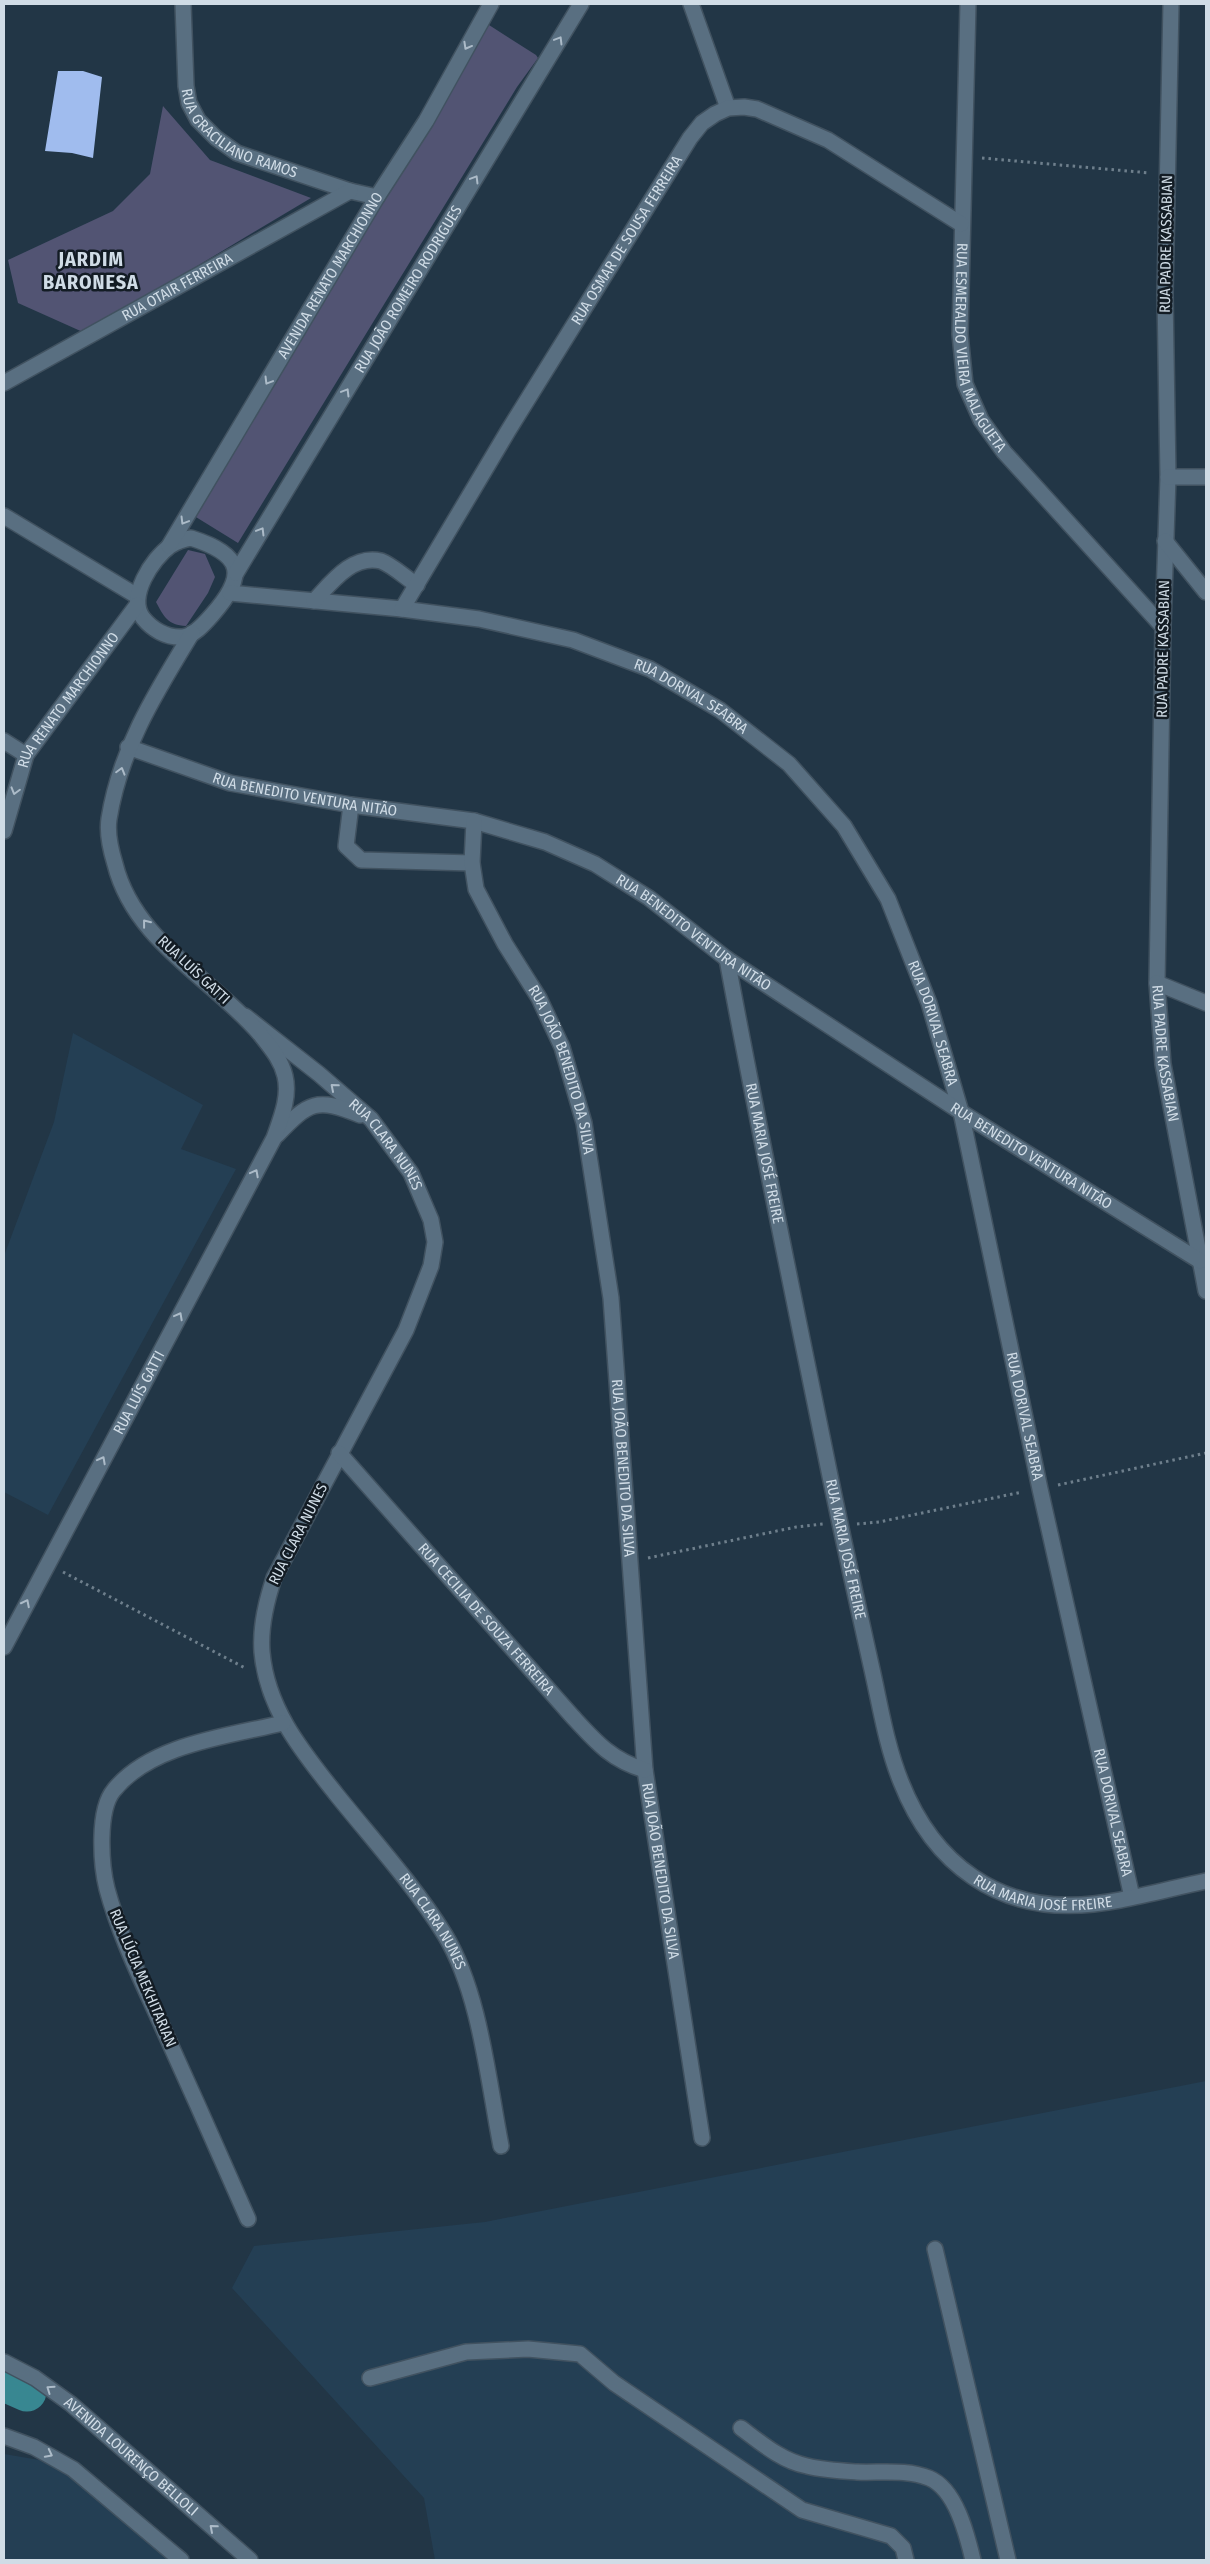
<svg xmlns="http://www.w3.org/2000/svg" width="1210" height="2564" viewBox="0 0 1210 2564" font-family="'Fira Sans Condensed',sans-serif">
<rect width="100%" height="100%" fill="#223646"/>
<path fill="#243f54" d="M73,1033l130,72 -22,44 55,20 -188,346 -44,-23v-236l50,-134z
M1206,2081v479h-771l-11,-62 -192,-210 22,-42 231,-24z
M4,2454l59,10 110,96h-169z"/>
<path fill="#525473" d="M489,25l47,30 2,3 -21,29 -279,456 -47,-29z
M163,106l47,54 101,38 -226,135 -67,-30 -10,-43 105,-49 37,-37z
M188,550l17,4 10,23 -7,16 -22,33c-18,-1 -22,-9 -30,-24z"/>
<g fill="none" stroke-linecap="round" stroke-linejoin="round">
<path stroke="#388791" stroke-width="39" d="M4,2382l23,10"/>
</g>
<path fill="#a0bcee" d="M58,71h25l19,6 -9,81 -21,-5 -27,-2z"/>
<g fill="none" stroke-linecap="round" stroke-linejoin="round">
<defs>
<g id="minor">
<path id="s1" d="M183,4l3,82 3,17 9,17 18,18 21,15 113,38 27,6"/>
<path d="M691,4l37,104"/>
<path id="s2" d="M968,4l-8,330 5,50 16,36 23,32 159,175"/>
<path id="s3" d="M1171,4l-6,290 3,183 -5,150 -6,356 6,81 43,227"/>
<path id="s4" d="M4,383l346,-192"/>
<path d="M1168,477h38"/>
<path d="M4,516l133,80"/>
<path d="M191,538c53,17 56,37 21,77 -7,8 -19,22 -30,22 -16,1 -30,-8 -39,-19 -16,-21 9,-59 27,-72 6,-4 14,-7 21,-8z"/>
<path d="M1165,541l41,51"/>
<path id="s5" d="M169,546l208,-349 49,-76 65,-117"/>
<path id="s6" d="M236,573l345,-569"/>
<path id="s7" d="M230,593l172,16 77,10 94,21 77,29 70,41 69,54 55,62 44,73 41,104 32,109 79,377 92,408"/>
<path d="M314,601c17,-18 38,-47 67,-40 11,4 25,17 36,24"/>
<path id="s8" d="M402,609l106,-178 182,-293 12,-15 13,-9 13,-6 16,-1 13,2 71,31 133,84"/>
<path d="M4,741l22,14"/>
<path id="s9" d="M128,747l102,36 121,22 123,16 71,21 50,22 54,34 78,61 234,153 239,149"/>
<path d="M351,805l-5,41 15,14 111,3"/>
<path id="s10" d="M474,821l-2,42 4,26 29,55 34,54 23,49 22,76 27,175 34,472 57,368"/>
<path id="s11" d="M4,831l22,-76 111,-150"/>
<path id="s12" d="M727,959c32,173 68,345 103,517 13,63 27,126 41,189 9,39 15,80 30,117 15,38 38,72 72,95 75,51 152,21 233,4"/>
<path d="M1157,983l49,20"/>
<path id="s13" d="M245,1016l74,58 52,45 40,54 20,47 4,22 -4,24 -25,64 -132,248c-8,24 -14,49 -12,74 5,57 40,99 74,142 37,46 78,91 109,141 35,58 43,145 56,211"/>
<path d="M277,1135c32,-33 39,-38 83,-20"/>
<path id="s14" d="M339,1453l233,263c23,25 39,44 73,54"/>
<path id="s15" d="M4,1647l270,-509c7,-20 16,-41 11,-62 -4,-17 -15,-29 -25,-42 -48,-56 -126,-93 -145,-170 -4,-13 -8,-32 -6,-45 11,-70 47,-127 83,-186"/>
<path d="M248,2219c-28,-64 -57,-129 -86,-193 -20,-45 -42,-89 -55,-137 -6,-24 -10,-79 7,-99 37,-46 115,-54 169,-67"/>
<path d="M935,2249l73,311"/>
<path id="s16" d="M4,2362l31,16 36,26 179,156"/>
<path d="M370,2378l96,-26 62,-3 52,5 34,29 188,127 89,26 12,12 3,12"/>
<path d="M741,2428c20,15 41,33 66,38 16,4 34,5 50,6 23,1 50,-3 72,6 27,11 38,57 44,82"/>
<path d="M4,2436l30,11 39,22 108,91"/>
</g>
</defs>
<use href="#minor" stroke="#415260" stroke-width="18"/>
<path stroke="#6e7f8c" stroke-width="3" stroke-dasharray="2.5 4" stroke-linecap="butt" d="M982,158l168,15
M1058,1485l148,-32
M857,1524l22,-2 143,-30
M648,1558l148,-31 27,-3
M63,1572l184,97"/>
<use href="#minor" stroke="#596f81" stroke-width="15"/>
</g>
<defs><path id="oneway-chevron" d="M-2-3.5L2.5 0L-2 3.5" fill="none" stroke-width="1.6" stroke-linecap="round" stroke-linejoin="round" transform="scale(1.25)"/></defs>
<g stroke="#acbbc8">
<use href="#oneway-chevron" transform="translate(559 40) rotate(-59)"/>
<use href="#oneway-chevron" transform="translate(467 46) rotate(119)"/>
<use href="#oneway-chevron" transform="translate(475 179) rotate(-59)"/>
<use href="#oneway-chevron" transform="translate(268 381) rotate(121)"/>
<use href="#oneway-chevron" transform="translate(346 392) rotate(-59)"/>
<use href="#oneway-chevron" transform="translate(184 521) rotate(121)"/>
<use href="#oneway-chevron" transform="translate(261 531) rotate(-59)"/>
<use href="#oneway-chevron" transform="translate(121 771) rotate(-74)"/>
<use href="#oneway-chevron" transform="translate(15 791) rotate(106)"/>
<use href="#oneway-chevron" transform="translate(146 923) rotate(-128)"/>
<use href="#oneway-chevron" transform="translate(334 1087) rotate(-139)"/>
<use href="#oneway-chevron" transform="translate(255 1173) rotate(-62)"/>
<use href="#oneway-chevron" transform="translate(179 1316) rotate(-62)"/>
<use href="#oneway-chevron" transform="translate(102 1460) rotate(-62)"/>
<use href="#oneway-chevron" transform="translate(26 1603) rotate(-63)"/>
<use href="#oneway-chevron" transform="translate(50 2389) rotate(-145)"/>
<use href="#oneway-chevron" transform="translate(49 2454) rotate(27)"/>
<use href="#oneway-chevron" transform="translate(213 2528) rotate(-139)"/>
</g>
<g text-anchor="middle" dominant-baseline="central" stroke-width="5" stroke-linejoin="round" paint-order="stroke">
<g font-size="15" fill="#d0dce6" stroke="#131c24">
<text stroke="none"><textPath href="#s1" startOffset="159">RUA GRACILIANO RAMOS</textPath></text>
<text stroke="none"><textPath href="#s8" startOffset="432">RUA OSMAR DE SOUSA FERREIRA</textPath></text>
<text transform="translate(1166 244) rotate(-89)">RUA PADRE KASSABIAN</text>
<text stroke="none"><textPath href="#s5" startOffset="315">AVENIDA RENATO MARCHIONNO</textPath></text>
<text stroke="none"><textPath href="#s4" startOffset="198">RUA OTAIR FERREIRA</textPath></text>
<text stroke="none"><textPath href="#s6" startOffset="332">RUA JOÃO ROMEIRO RODRIGUES</textPath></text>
<text stroke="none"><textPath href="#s2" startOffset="348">RUA ESMERALDO VIEIRA MALAGUETA</textPath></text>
<text transform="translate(1163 649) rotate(-89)">RUA PADRE KASSABIAN</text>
<text stroke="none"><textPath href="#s7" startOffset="478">RUA DORIVAL SEABRA</textPath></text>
<text stroke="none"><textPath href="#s11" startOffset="148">RUA RENATO MARCHIONNO</textPath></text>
<text stroke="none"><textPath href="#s9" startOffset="184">RUA BENEDITO VENTURA NITÃO</textPath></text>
<text stroke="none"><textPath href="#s9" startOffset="604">RUA BENEDITO VENTURA NITÃO</textPath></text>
<text transform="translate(194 970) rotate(43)">RUA LUÍS GATTI</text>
<text stroke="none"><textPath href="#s7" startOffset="898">RUA DORIVAL SEABRA</textPath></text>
<text stroke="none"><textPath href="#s3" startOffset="1050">RUA PADRE KASSABIAN</textPath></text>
<text stroke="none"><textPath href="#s10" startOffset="270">RUA JOÃO BENEDITO DA SILVA</textPath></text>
<text stroke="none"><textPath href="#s13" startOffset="192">RUA CLARA NUNES</textPath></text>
<text stroke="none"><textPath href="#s12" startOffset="198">RUA MARIA JOSÉ FREIRE</textPath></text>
<text stroke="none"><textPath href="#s9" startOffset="1009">RUA BENEDITO VENTURA NITÃO</textPath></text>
<text stroke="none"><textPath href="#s15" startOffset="288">RUA LUÍS GATTI</textPath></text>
<text stroke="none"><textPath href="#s7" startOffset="1302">RUA DORIVAL SEABRA</textPath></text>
<text stroke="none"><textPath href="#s10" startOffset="675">RUA JOÃO BENEDITO DA SILVA</textPath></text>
<text transform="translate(298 1534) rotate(-63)">RUA CLARA NUNES</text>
<text stroke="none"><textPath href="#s12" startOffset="602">RUA MARIA JOSÉ FREIRE</textPath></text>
<text stroke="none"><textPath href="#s14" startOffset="222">RUA CECILIA DE SOUZA FERREIRA</textPath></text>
<text stroke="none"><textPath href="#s7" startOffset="1708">RUA DORIVAL SEABRA</textPath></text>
<text stroke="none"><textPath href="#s10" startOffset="1080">RUA JOÃO BENEDITO DA SILVA</textPath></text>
<text stroke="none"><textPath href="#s12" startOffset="1036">RUA MARIA JOSÉ FREIRE</textPath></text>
<text stroke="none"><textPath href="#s13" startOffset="1076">RUA CLARA NUNES</textPath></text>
<text transform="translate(143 1978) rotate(67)">RUA LÚCIA MEKHITARIAN</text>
<text stroke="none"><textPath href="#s16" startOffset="159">AVENIDA LOURENÇO BELLOLI</textPath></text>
</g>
<g font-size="20" font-weight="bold" letter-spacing="1" fill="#d0dce6" stroke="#131c24">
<text x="91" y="259">JARDIM<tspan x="91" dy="23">BARONESA</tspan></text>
</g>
</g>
<rect width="1210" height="2564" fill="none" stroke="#d0dce6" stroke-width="10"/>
</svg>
